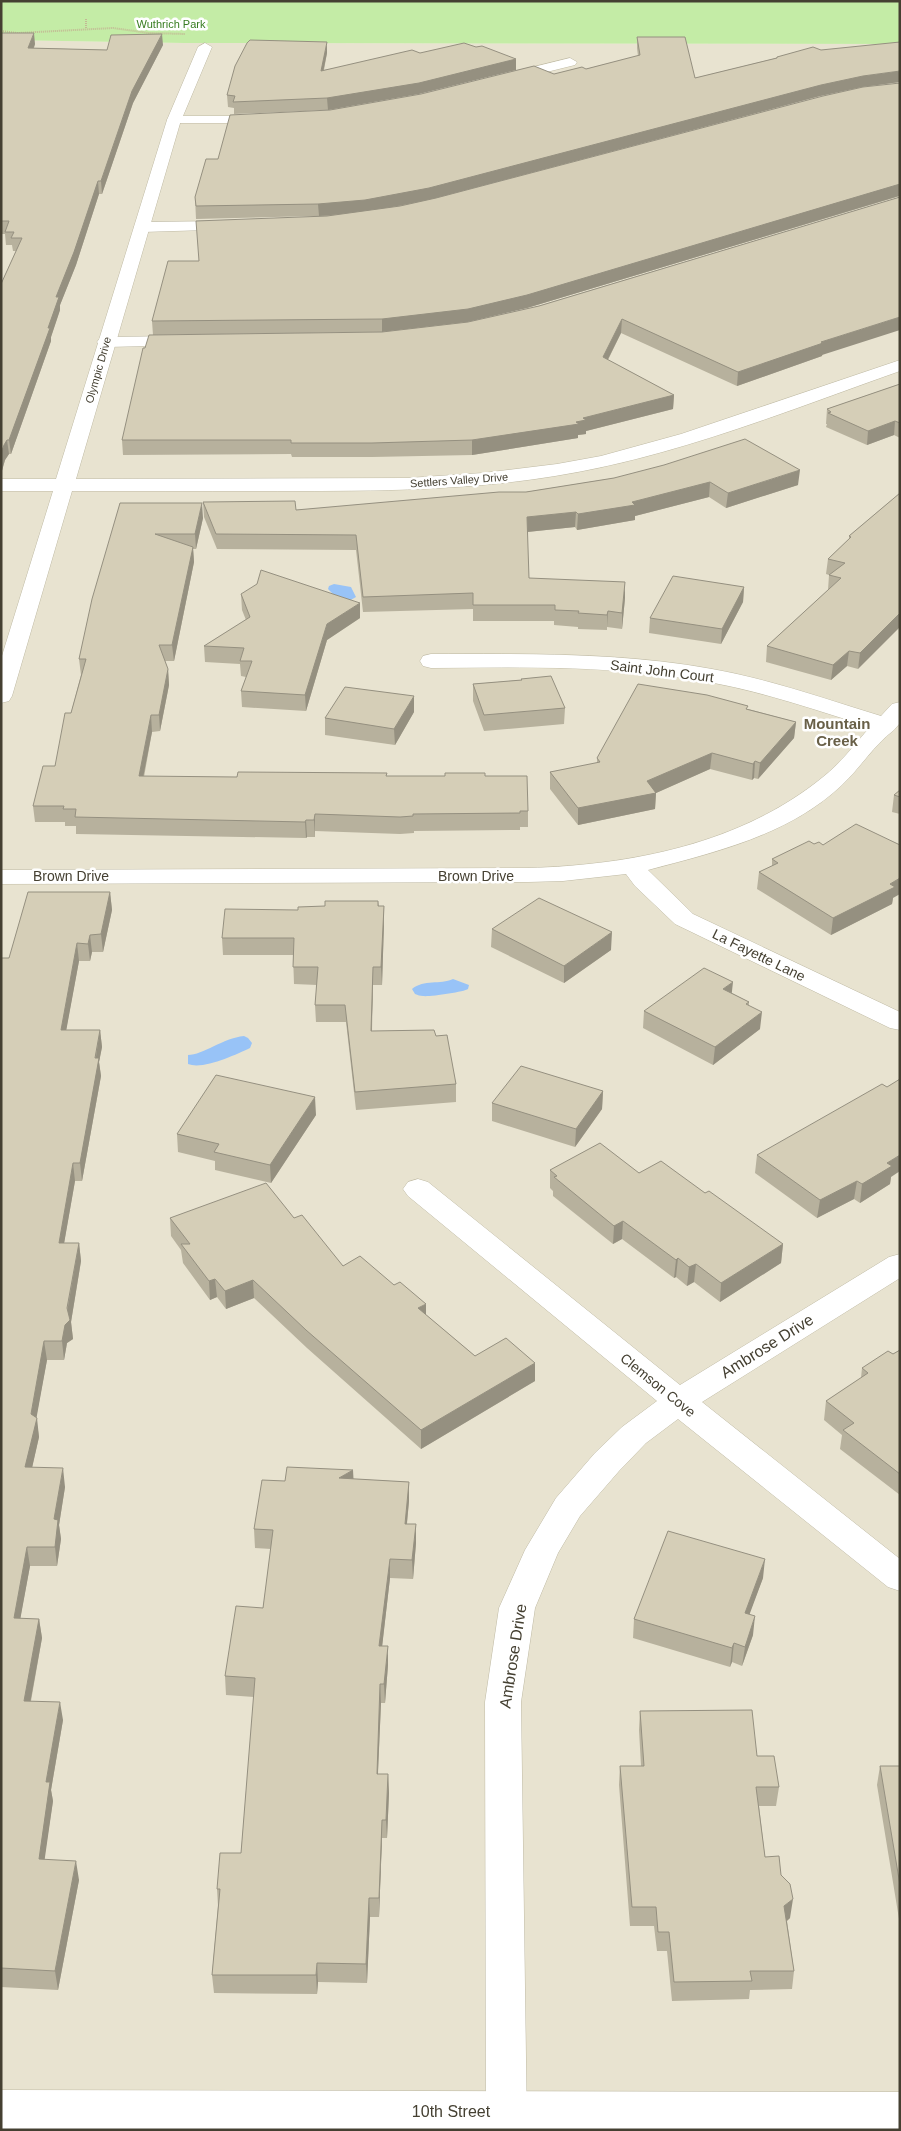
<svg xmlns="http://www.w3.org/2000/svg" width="901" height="2131" viewBox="0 0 901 2131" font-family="Arial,sans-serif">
<rect width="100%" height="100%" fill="#f3f0e2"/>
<path fill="#e8e3d0" d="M1,40l183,3 716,1v2086h-899z"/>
<path fill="#c4eca6" d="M1,1h899v43l-716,-1 -183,-3z"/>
<path fill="#98c3f7" d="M334,584l17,3 5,10 -7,4 -12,-3 -9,-9 1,-3z
M453,979l16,6 -1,4c-4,3 -39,8 -45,7 -3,0 -5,-1 -8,-2l-3,-5c12,-10 28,-4 41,-10z
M244,1036l4,2 4,5 -2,5c-15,7 -47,22 -62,16v-9c15,0 35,-17 56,-19z"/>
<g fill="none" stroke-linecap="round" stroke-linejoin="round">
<defs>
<path id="minor" d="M205,43l7,4 -29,69h84l5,1 2,3 -2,3h-103l-2,-3 31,-73z
M570,58l7,4 -2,3 -69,17 -7,-4 2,-3z
M233,221l6,2 2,3 -2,3 -97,3 -6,-2 -2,-3 2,-3 6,-2z
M185,336l6,1 3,4 -3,4 -85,2 -6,-1 -3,-4 3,-4 6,-1z
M431,654c94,0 188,-2 281,15 57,10 113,30 169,47l11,-12 8,-2v21l-6,7c-20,15 -34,38 -52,55 -53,50 -126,67 -194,85l45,44 207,98v18l-10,-2 -215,-104 -40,-38 -9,-12 -63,7 -35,1 -527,2v-14l527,-2c103,-3 213,-24 295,-91 18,-14 32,-33 47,-50 -51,-16 -103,-34 -156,-44 -93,-18 -189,-16 -283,-15l-8,-2 -3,-5 3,-5z
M418,1179l10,3 252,203 209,-128 11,-3v24l-198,124 198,157v32l-12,-4 -210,-168 -32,24 -27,28 -39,45 -22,37 -23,55 -14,94 6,428h-40l-1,-2 -1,-426 14,-94 26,-58 31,-52 39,-45 27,-26 35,-26 -249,-205 -5,-7 5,-7z"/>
<path id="tertiary" d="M174,116l5,1 2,3 -105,359 332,-1 75,-5 74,-9 44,-8 80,-22 219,-74v11c-113,40 -226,86 -345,105 -98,16 -197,15 -296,15 -62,0 -124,0 -187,0l-60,205 -3,5 -8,2v-44l52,-168h-52v-12h55l111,-359 2,-3z
M1,2090l899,2v38h-899z"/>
</defs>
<use href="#minor" stroke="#bfbaa4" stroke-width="1"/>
<use href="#tertiary" stroke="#bfbaa4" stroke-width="1"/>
<path stroke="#c3b894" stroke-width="2" stroke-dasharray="1 1" stroke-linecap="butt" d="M86,19v10
M1,31l17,2 95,-5 36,5 36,1"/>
<use href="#minor" fill="#fff" fill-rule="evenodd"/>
<use href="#tertiary" fill="#fff" fill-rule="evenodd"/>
</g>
<path fill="#b7b19d" d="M1,33l34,11 -1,4 73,2 56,-5 -30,58 -31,91h-3l-23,71 -16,40v5l-9,27v4l-40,113h-2l-4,6 -4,14v-190l15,-33h-3l-1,-6h-6l-1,-11h-4z
M637,37l58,41 81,-20 1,-1 123,25 -38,5 -42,9 -388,103 468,-116v113l-373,112 -145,24 -229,3 -1,-14 47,-60 115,-45 -118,3 -1,-22 23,-38 112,-49 256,-41 52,-13 -1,-8z
M327,53l-3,17 96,-17 96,17 -188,40 -94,4v-6l-6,-1 -1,-12z
M900,197l-78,159 -85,30 -116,-53 -13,27 66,35 -1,14 -87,22v3l-8,1v3l-106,17 -100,2h-80l-1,-3 -168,1 -1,-15 260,-108 86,-10 71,-16z
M900,384v54l-6,-3 -27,10 -41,-18 1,-3h-1l1,-15z
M614,478l184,7 -72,23 -17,-11 -74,19v4l-58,10 -2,-3 -48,5 2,46 96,20 -3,31 -15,-2v3l-29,-1v-2l-24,-2v-4h-81v-12l-110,3 -7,-62 -139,-1 -13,-32 -1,-15 93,8 230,-18z
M900,493l-42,176 -11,-3 -16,14 -65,-18 1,-16 61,-56 1,-15 -3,-1 2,-15 21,-20v-3z
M120,503l83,15 -7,31h-3l1,13 -20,99h-9l3,8 1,16 -9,46 -8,1 -8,45h93l150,-1h98l43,35v16h-8v3l-106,1v2l-14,1 -85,-3v6h-8l-1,1 -230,-4v-8h-11v-4h-30l-2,-16 22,-40 16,-53 10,-38 -2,-16z
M744,587l-1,15 -22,42 -72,-11 1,-15z
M241,594l119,24 -33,22 -21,71 -64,-4 -1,-16 5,-14 -5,-1 -1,-12 -35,-2 -1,-16 42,-26 -4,-10z
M521,679l44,29 -1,16 -80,7 -11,-30v-17l48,-4z
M748,709l48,13 -2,16 -36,41 -4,-1 -2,2 -42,-11 -54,24 -1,16 -77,16 -28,-36v-17l47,-9v-5z
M414,712l-19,33 -70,-10v-17z
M900,790v24l-8,-2 2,-17z
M772,859l121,39 -1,6 -61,31 -74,-46 2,-17 13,-6z
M110,892l2,18 -9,42h-11l-2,9h-11l-13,69h34l2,17 -3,15 2,14 -19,105h-7l-11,62h15l2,18 -10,61 2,17 -6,4 -3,17h-17l-11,58 3,19 -7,30 33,20 -6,38 2,14 -4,27h-27l-10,53h19l3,19 -11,63 32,19 -12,70 2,11 -9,58 35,21 -21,110 -57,-3v-1029h8z
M378,901l1,5h5v17l-2,62h-9l-1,46 64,5 20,48v18l-100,8 -10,-88h-30l-1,-17 2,-20 -23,-1 -1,-29h-70l-1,-17 76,-28z
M492,929l119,21 -47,33 -73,-36z
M732,993l17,9v4l11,23 -47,36 -70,-37 1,-17z
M603,1091l-1,18 -27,38 -83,-26v-18z
M316,1115l-45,68 -56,-13v-9l-37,-9 -1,-18z
M757,1155l134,22 -1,7 -30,19 -6,-4 -37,19 -62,-45z
M550,1170l89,3 66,20 78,51 -2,19 -61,39 -26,-20 -7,4 -11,-9 -2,1 -52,-39 -9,5 -60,-48v-5l-3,-3z
M170,1218h124l49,48 83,49 49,41 60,25 -114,68 -114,-101 -53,-50 -28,11 -9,-12 -7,3 -27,-37 -2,-13 -10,-14z
M900,1350v145l-60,-46 2,-14 -18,-15 2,-19 35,-23 1,-10 31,-14z
M353,1479l56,3v19l-2,23h9v19l-3,36 -23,-1 -8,68 6,19 -3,38h-4l-3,71h10l1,19 -2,45h-5l-3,79h-9l-3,66 -49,-1 -1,12 -103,-1 -2,-18 6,-69 -1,-17 24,-36 13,-156 -28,-2 -1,-19 38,-68 8,-59 -16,-1 -1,-19 31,-48z
M763,1578l-14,36 4,21 -11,31 -10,-4 -2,5 -97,-29 1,-19z
M640,1711l117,45 22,31 -3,19h-17l6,51 16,18 9,43 -3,3 7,50 -2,18 -42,1 -1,9 -77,2 -5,-50h-10l-3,-25h-24l-11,-141 1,-19h21l-2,-36z
M880,1766h20v159l-23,-140z"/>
<path fill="#959080" d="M34,33l1,11 -6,16 -1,-12z
M162,34l1,11 -30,58 -31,91 -1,-13 31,-90z
M327,42v11l-6,29v-11z
M516,59v11l-97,24 -91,16 -1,-12z
M900,71v11l-38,5 -42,9 -391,104 -63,12 -47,4 -1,-12 503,-119 42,-9z
M98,181l1,13 -23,71 -16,40v5l-9,27v4l-40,113 -2,-14 39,-112 8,-31z
M900,184l-1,12 -372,112 -59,14 -86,10v-13z
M900,317v13l-78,25v1l-85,30 1,-14 83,-30z
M622,319l-1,14 -19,38 1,-14z
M674,395l-1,14 -87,22v3l-8,1v3l-106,17v-15l104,-18 7,-4z
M895,421l-1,14 -27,10 1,-14z
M7,440l2,14 -4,6 -4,14v-21l3,-8z
M800,470l-2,15 -72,23 2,-15z
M710,482l-1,15 -74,19v4l-58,10 1,-16 54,-12z
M202,503l1,15 -7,31 -1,-15z
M576,512l-1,15 -48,5v-15z
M193,547l1,15 -20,99 -2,-16z
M625,582v16l-3,31v-16z
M744,587l-1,15 -22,42 1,-15z
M360,603v15l-33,22 -21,71 -1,-16 22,-71z
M608,611l-1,16v3v-15z
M900,613v14l-42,42 2,-16z
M849,651l-2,15 -16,14 2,-15z
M168,669l1,16 -9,46 -1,-16z
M414,696v16l-19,33 -1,-16z
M151,715l1,17 -12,61 -1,-17z
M796,722l-2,16 -36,41 2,-16z
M712,753l-2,16 -54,24 -1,16 -77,16v-17l69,-27z
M755,761l-1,17 -2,2 1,-16z
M315,814v23l-1,-17z
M306,820l1,17 -1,1 -1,-16z
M900,878v16l-7,4 -1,6 -61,31 2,-17z
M110,892l2,18 -9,42 -2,-18z
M384,906v17l-2,62 -1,-18z
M612,932l-1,18 -47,33v-17z
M90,935l2,17 -2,9 -2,-17z
M77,943l2,18 -16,87 -2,-18z
M373,967v18l-2,63v-17z
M733,982l-2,18 -8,-11z
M762,1012l-2,17 -47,36 2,-18z
M100,1030l2,17 -3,15 2,14 -19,105 -2,-18z
M603,1091l-1,18 -27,38 1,-18z
M315,1097l1,18 -45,68 -1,-18z
M900,1155v16l-9,6 -1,7 -30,19 2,-19 25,-21z
M73,1163l2,18 -14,80 -2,-18z
M857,1181l-3,18 -37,19 3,-18z
M623,1221l-1,18 -9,5 1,-18z
M79,1243l2,18 -10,61 2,17 -6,4 -3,17 -2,-19z
M783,1244l-2,19 -61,39 1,-19z
M678,1258l-2,19 -2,1 2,-18z
M696,1264l-2,18 -7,4 2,-19z
M215,1279l2,18 -7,3 -1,-19z
M253,1280l1,18 -28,11 -1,-18z
M426,1304v18l-8,-14z
M44,1341l3,19 -12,66 2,-8 2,19 -11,49 -3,-19 6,-53z
M535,1363v18l-114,68v-19z
M63,1468l2,19 -6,38 2,14 -4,27 -2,-19 -1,-28z
M353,1470l1,18 -15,-10z
M409,1482v19l-4,41v-18z
M416,1524v19l-3,36 -1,-19z
M27,1547l3,19 -13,71 -3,-19z
M390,1559v19l-10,87 -1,-19z
M765,1559l-2,19 -20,54 2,-19z
M755,1616l-2,19 -11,31 3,-19z
M39,1619l3,19 -15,82 -3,-19z
M734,1643l-2,19 -2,5 2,-19z
M388,1646v19l-3,38 -1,-19z
M380,1684l1,19 -4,90v-19z
M60,1702l3,18 -12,70 2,11 -11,77 -3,-19 7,-77z
M388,1774l1,19 -2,45 -1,-18z
M382,1820v18l-3,79v-19z
M76,1861l3,19 -21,110 -3,-19z
M369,1898l1,19 -3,66 -1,-19z
M793,1899l-3,19 -8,7 2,-19z
M317,1963l1,19 -1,12 -1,-19z"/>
<path fill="#d5ceb7" stroke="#959080" d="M1,33h33l-6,15 79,2 4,-15 51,-1 -30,57 -31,90h-3l-24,71 -18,45h3l-11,31h2l-41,112h-2l-3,5 -3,8v-169l21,-46h-11l3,-6h-9l4,-11h-8z
M637,37h48l10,41 82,-20v-1l36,-10 8,3 79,-8v29l-37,5 -42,9 -392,103 -64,12 -47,4 -122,2 -1,-9 11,-38h12l12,-44 100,-5 91,-16 113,-28 20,8 28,-7 4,2 54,-14z
M250,40l77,2 -6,29 91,-21 8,3 44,-10 12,4 6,-1 34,13 -97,24 -92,15 -94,4 2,-6 -8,-1 8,-29 12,-23z
M900,83v101l-373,111 -59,14 -86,10 -230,2 16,-60h31l-3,-40 131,-5 73,-10 36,-8 387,-102 40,-9z
M900,197v120l-79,25 2,1 -85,29 -116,-53 -19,38 71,38 -91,23 3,2 -10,2 3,2 -107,16 -100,3h-81v-3h-169l21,-92h2l4,-13 233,-3 86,-10 71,-16z
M900,384v39l-5,-2 -27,10 -40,-18 3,-1 -4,-3z
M745,439l55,31 -72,23 -18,-11 -78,20 3,3 -57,9 -2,-2 -49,5 2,61 96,4 -3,31 -14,-2 -1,4 -29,-2 1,-2 -24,-1v-5h-82v-12l-110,4 -7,-62 -140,-1 -13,-32 92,-1 1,9 203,-18h27l88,-14 50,-13z
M900,493v120l-40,40 -11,-2 -16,14 -66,-19 74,-68 -12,-3 16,-12 -17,-4 23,-22 -2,-1z
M120,503h82l-7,31h-40l38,13 -21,98h-13l9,24 -9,46h-8l-12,61 98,1 1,-5 149,1 -1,3h59v-3h40v3h42l1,35h-8v2l-107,1v2l-13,1 -85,-3 -1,6h-8l-1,2 -230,-5 1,-8h-13l1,-3h-31l10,-40h12l10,-53h6l15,-54h-7l13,-60z
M261,570l99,33 -33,21 -22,71 -64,-4 11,-30h-12l4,-13 -40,-2 46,-29 -9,-23 16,-10z
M673,576l71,11 -22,42 -72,-11z
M551,676l14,32 -81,7 -11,-31 49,-4 -1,-1z
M638,684l69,11 41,11 -2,3 50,13 -36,41 -5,-2 -2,3 -41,-11 -65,28 9,12 -78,15 -28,-36 50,-10 -3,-4z
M345,687l69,9 -20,33 -69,-11z
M900,790v7l-6,-2z
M856,824l44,21v33l-10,6 5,3 -62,31 -74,-46 19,-9 -6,-4 37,-18 5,3 5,-2 4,3z
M28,892h82l-9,42 -11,1 -2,9 -11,-1 -16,87h39l-5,28h4l-19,105h-7l-14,80h20l-12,65 3,12 -5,5 -3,16h-18l-13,73 6,4 -12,49 38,1 -9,51 4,1 -3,27h-28l-13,71 25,1 -15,82 36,1 -14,80h4l-11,77 37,2 -21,110 -54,-3v-1010h8z
M539,898l73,34 -48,34 -72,-37z
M325,901h53v5h6l-3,61h-8l-2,64 63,-1 2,6 11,-1 9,49 -101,8 -10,-87h-30l3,-38h-25l1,-29h-72l3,-29 73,1v-3l27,-1z
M704,968l29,14 -10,7 26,13 -3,2 16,8 -47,35 -71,-36z
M521,1066l82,25 -27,38 -84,-26z
M216,1075l99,22 -45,68 -56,-13 5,-8 -42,-10z
M900,1079v76l-13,8 5,3 -30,18 -5,-3 -37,19 -63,-45 125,-71 5,3z
M600,1143l39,30 22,-12 44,32 4,-2 74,53 -62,39 -25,-19 -7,3 -11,-9 -2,2 -53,-39 -9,5 -60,-49 3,-1 -7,-6z
M266,1183l28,35 8,-3 41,51 17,-10 34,29 6,-3 26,22 -8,4 57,48 31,-18 29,25 -114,67 -115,-100 -53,-50 -28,11 -10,-12 -6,2 -28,-37h9l-20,-26z
M900,1350v124l-57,-44 11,-7 -28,-22 42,-28 -6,-5 26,-17 5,3z
M287,1467l66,3 -14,8 70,4 -4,42h11l-4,36 -22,-1 -11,87h9l-4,38h-4l-3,90h11l-2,46h-4l-3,78h-10l-3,66 -49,-1 -1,12h-104l8,-86h-3l3,-36h21l14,-175 -30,-2 11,-70 27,2 10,-78 -19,-1 8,-49 23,1z
M668,1531l97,28 -20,54 10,3 -10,31 -11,-4 -2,5 -98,-29z
M752,1710l5,46h17l5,31h-23l9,70 14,-1 2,19 9,9 3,15 -9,7 10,65h-44l2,10 -78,1 -5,-50h-11l-2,-25h-24l-12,-141h24l-4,-55z
M880,1766h20v119z"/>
<g text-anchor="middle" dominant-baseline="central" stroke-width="5" stroke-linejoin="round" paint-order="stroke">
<g font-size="11" fill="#377c20" stroke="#fff">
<text x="171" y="24">Wuthrich Park</text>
</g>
<g font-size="11" fill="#454032" stroke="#fff">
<text transform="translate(98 370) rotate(-74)">Olympic Drive</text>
<text transform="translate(459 480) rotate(-4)">Settlers Valley Drive</text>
</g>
<g font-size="14" fill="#454032" stroke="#fff">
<text transform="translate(662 671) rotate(7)">Saint John Court</text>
<text x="71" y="876">Brown Drive</text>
<text x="476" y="876">Brown Drive</text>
<text transform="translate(759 955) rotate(26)">La Fayette Lane</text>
<text transform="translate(658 1385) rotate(39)">Clemson Cove</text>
</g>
<g font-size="15" font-weight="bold" fill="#696048" stroke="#fff">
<text x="837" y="723">Mountain<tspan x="837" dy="17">Creek</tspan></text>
</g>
<g font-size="16" fill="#454032" stroke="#fff">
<text transform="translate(767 1346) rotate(-32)">Ambrose Drive</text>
<text transform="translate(513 1656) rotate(-81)">Ambrose Drive</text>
<text x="451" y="2111">10th Street</text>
</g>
</g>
<rect width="901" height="2131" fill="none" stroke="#454032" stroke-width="5"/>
</svg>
